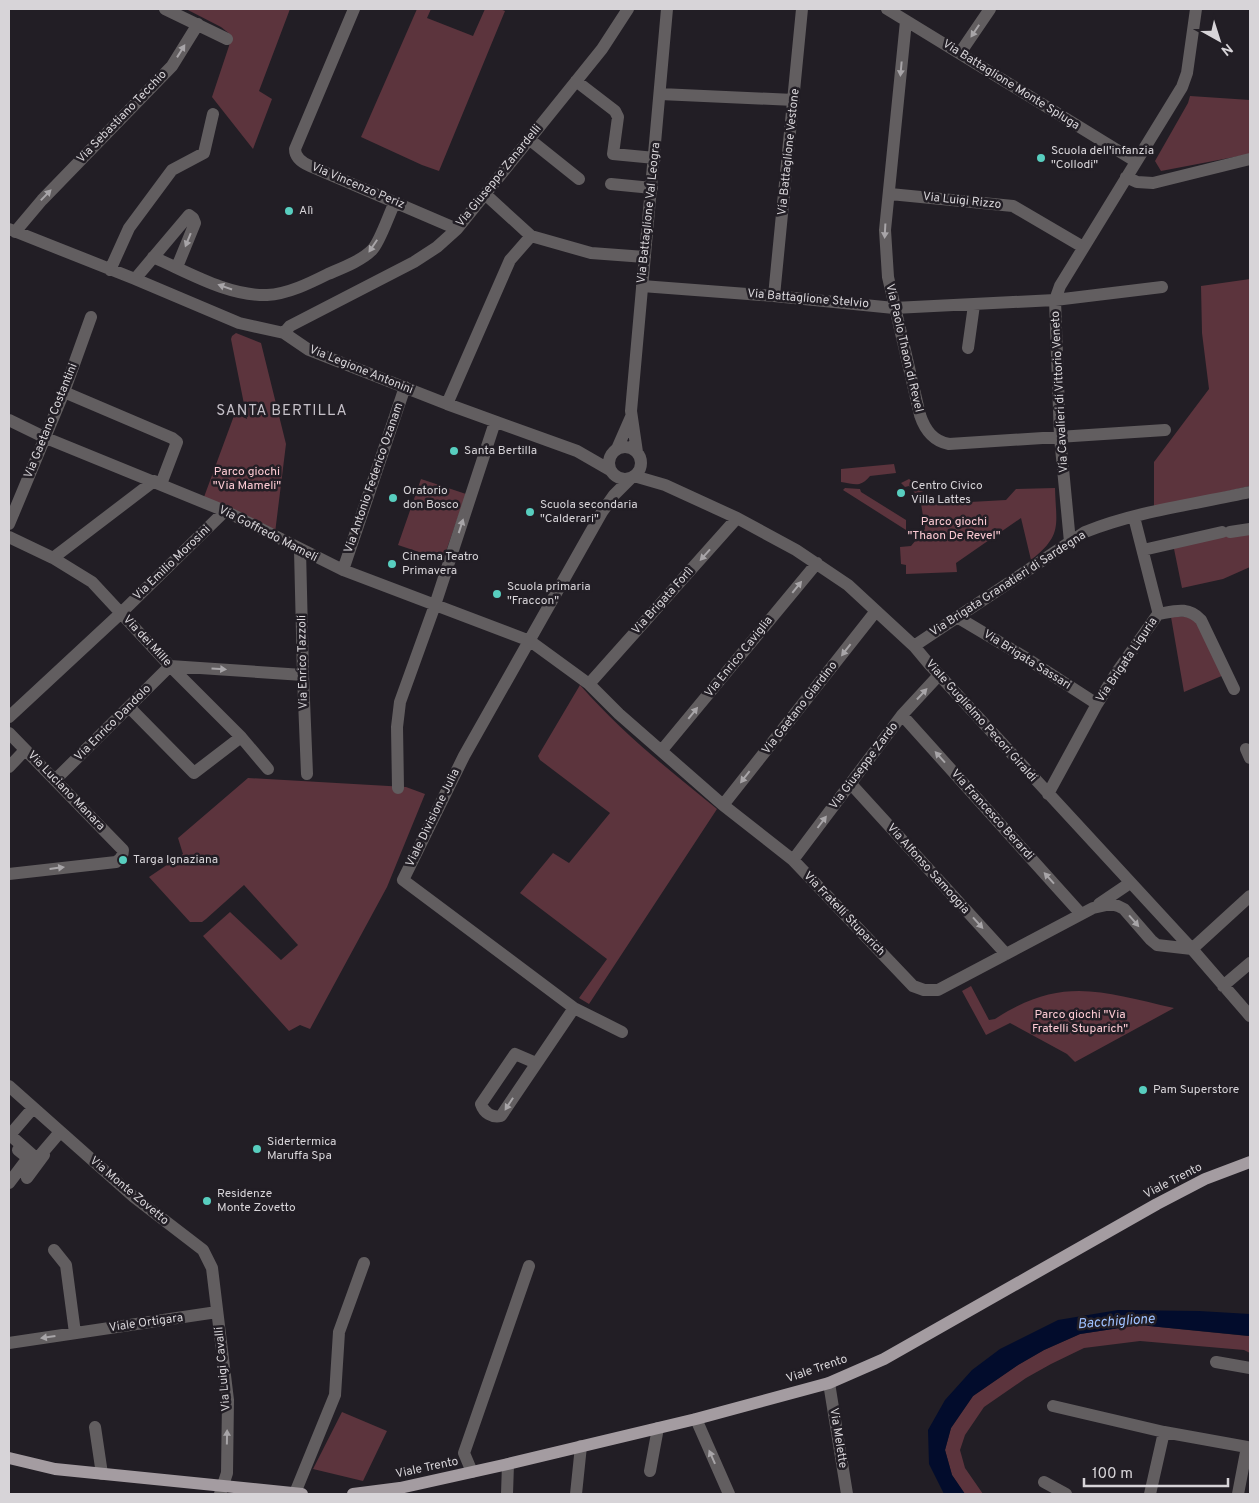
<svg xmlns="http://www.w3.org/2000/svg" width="1259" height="1503" viewBox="0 0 1259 1503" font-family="Overpass,sans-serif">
<rect width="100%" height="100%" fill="#221e25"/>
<path fill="#5c343d" d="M186,9h104l-31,82 13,8 -19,50 -41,-52 17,-51 2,-11 -10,-8z
M417,9h14l-4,9 46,18 12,-27h15l5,2 -66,160 -17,-6 -61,-28z
M1190,96l60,4v54l-89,17 -6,-10 33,-58z
M1250,279v207l-96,22v-46l55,-73 -7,-56 -1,-47z
M236,333l25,10 25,101 -11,89 -71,-36 31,-84 12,6 -16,-80 1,-3z
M894,464l2,9 -26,3c-10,12 -15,8 -29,6v-13z
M421,479l45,15 -23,66 -45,-15z
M909,479l15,11 -2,2 -7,1 -6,-7 -4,1 -4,-4z
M845,488l15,1 1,3 45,28v10l-63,-40z
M1055,488c1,37 8,47 -24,72l-10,-42 -65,45 1,9 -51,2v-9l-5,-1 -1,-17 11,-1 14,-17 -5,-32 10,-3 2,6 14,-1 24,3 36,-2 10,-11z
M1250,528v39l-27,12 -41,9 -9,-44z
M1194,616l30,59 -40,17 -13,-75z
M580,685c41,47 89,85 137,124l-128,195 -10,-6 28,-39 -87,-66 33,-40 16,10 41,-50 -70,-53 -2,-4z
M248,778l158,9 19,7 -38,93 -77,142 -10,-4 -11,6 -86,-95 27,-24 51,48 17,-15 -54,-60 -38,34 -4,3h-12l-41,-45 34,-23 -5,-16z
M971,986l18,34 6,-1c67,-44 108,-27 179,-11l-99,54 -8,-8 -57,-31 -24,12 -24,-44z
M1139,1325l109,11h2v17l-6,-3 -104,-9 -56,7 -33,16 -25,14 -42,29 -19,28 -5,15 5,18 18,26h-18l-13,-19 -7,-25 6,-22 22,-32 45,-31 26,-15 36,-16z
M342,1412l45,19 -24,50 -50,-12z"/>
<path fill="#020c2c" d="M1118,1310l81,1 51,3v22l-111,-11 -59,9 -36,16 -26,15 -45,31 -22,32 -6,22 7,25 13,19h-21l-15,-30 -1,-34 17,-30 27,-30 28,-21 58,-29z"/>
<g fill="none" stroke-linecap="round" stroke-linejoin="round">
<path stroke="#625e60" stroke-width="12" d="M165,9l62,30
M354,9l-59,140c0,9 8,14 15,17l147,63
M887,9l248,152
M906,21l-21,209 3,47 32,138c5,15 13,26 29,29l216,-14
M960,53l30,-44
M576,81l39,30 3,6 -5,37 42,4
M660,94l134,6
M529,139l50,40
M1126,177l11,5 16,1 97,-24
M611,184l41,4
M485,194l46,42 60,17 54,4
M890,194l123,12 70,41
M9,229l126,50 104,44 45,10 25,17 138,54 130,47 33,19
M15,232l27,-32 130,-134 26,-42
M153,257c35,15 74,39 114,38 21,-1 43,-12 61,-21 14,-6 33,-13 44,-24 8,-8 17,-36 23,-48
M110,270l19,-42 43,-58 32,-17 9,-39
M135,279l54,-64 4,3 2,5 -18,44
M642,286l132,10 120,12 161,-8 107,-13
M774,296l28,-287
M284,333l6,-7 124,-64 23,-15 20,-18 145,-180 26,-40
M968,348l6,-43
M64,392l108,46 5,4 -16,42
M447,404l63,-144 21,-24
M9,420l37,18 179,73 118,59 187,71 59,43 30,30 104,91 70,55 120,126 11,4h14l155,-82 18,-4 7,2 6,3 27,31 6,5 35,4 58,-53
M609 463a16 16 0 1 1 32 0a16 16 0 1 1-32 0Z
M617,449l14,-32
M637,452l-6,-41 36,-402
M634,476l31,9 72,33 59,32 52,35 66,61 15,18 263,285 58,67
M9,524l55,-132 27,-75
M1230,532l20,-3
M9,537l44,21 39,24 78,84 71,71 27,32
M1070,542l-10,-105 -5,-137 5,-14 122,-199 5,-14 9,-64
M300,550l3,125 4,99
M1143,550l79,-18
M53,558l101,-77
M343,570l62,-183
M1158,614c17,-3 30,-8 43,6l33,69
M957,617l69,41 71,46
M914,646l171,-114c52,-21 111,-28 165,-40
M170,666l133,9
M589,684l148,-166
M129,707l65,66 47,-36
M902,715l179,199
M9,717l112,-104 104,-102
M9,733l114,117c0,6 -2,9 -7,12l-107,12
M1246,749l4,9
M662,750l155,-187
M9,767l16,-17
M55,780l115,-114
M851,784l155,170
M398,788l-1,-61 3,-25 35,-97 60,-183
M1048,794l49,-90 20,-32 41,-58v-3l-24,-94
M723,805l153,-194
M793,860l109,-145 37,-40
M1099,904l31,-21
M1223,986l27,-23
M574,1008l48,24
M536,1063l-21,-9 -34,50c3,9 11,14 20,12l73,-108 -171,-128 61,-124 138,-244 12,-17 17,-17
M9,1086l125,111 69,53 9,18 16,132 -1,73 -7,21
M10,1135l27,24 23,-27
M9,1136l24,-28
M27,1178l17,-23
M9,1183l19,-25 -10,-8
M54,1250l12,15 9,68
M9,1343l208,-31
M1216,1362l34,6
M829,1383l18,111
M1053,1406l111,26
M696,1419l33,75
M95,1427l7,47
M650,1471l8,-43
M472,1472l-8,-19 65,-187
M1044,1482l22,12
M295,1493l40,-98 4,-63 25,-69
M507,1494l1,-30
M576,1494l5,-48
M1150,1494l14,-62 83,15 -9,47"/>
<path stroke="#a49ca1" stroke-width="12" d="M9,1458l46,11 247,25
M353,1494l47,-6 108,-24 188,-45 133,-36 55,-24 273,-155 48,-25 45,-17"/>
</g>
<defs><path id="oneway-solid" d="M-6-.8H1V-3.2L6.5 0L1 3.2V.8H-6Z" transform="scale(1.25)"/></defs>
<g fill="#a8a5a8">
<use href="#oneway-solid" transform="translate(975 31) rotate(124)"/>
<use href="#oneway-solid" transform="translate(181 51) rotate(-58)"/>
<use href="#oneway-solid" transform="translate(901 69) rotate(95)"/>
<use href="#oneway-solid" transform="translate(46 195) rotate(-46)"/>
<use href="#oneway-solid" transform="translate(885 231) rotate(93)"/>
<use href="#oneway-solid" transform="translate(188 240) rotate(112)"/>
<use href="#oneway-solid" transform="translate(373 246) rotate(124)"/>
<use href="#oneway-solid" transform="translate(225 287) rotate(-161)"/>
<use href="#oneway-solid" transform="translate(461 526) rotate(-72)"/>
<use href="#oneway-solid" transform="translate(705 555) rotate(132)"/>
<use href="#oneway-solid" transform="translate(797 587) rotate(-51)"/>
<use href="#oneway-solid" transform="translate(846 650) rotate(128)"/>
<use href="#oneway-solid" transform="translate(219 669) rotate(4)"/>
<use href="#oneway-solid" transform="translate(922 694) rotate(-47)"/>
<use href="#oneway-solid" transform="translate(693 713) rotate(-51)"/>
<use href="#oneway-solid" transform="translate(940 757) rotate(-132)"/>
<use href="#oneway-solid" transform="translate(745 777) rotate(128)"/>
<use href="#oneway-solid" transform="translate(822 822) rotate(-53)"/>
<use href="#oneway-solid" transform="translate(57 868) rotate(-7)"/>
<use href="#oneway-solid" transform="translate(1049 878) rotate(-132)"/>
<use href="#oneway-solid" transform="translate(1134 921) rotate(49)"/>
<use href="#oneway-solid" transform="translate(978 923) rotate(48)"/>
<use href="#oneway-solid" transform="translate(509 1104) rotate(123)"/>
<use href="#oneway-solid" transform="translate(48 1337) rotate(172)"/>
<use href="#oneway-solid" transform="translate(227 1437) rotate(-89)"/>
<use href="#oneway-solid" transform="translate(712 1457) rotate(-114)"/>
</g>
<g fill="#58cebf" stroke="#221e25" stroke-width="2">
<circle cx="1041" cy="158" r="5"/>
<circle cx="289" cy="211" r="5"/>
<circle cx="454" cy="451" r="5"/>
<circle cx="901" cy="493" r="5"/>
<circle cx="393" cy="498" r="5"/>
<circle cx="530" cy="512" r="5"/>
<circle cx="392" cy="564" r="5"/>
<circle cx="497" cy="594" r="5"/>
<circle cx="123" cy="860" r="5"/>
<circle cx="1143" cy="1090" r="5"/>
<circle cx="257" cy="1149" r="5"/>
<circle cx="207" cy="1201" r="5"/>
</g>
<g text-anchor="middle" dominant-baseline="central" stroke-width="5" stroke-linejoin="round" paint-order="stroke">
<g font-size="12" fill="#d7d4d8" stroke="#221e25">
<text transform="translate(1011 85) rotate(32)">Via Battaglione Monte Spluga</text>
<text transform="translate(122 117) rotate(-46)">Via Sebastiano Tecchio</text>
<text transform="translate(789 152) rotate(-84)">Via Battaglione Vestone</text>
<text transform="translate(499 176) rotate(-51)">Via Giuseppe Zanardelli</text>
<text transform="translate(358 186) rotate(23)">Via Vincenzo Periz</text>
<text transform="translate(962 201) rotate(6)">Via Luigi Rizzo</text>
<text transform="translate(649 213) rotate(-84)">Via Battaglione Val Leogra</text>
<text transform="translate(808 299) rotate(5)">Via Battaglione Stelvio</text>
<text transform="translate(904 348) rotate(77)">Via Paolo Thaon di Revel</text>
<text transform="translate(361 370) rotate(22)">Via Legione Antonini</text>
<text transform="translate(1060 392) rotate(-93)">Via Cavalieri di Vittorio Veneto</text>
<text transform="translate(51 421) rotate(-68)">Via Gaetano Costantini</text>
<text transform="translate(374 478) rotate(-71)">Via Antonio Federico Ozanam</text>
<text transform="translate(268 534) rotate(27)">Via Goffredo Mameli</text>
<text transform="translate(172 563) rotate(-44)">Via Emilio Morosini</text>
<text transform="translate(1008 584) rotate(-33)">Via Brigata Granatieri di Sardegna</text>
<text transform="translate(663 601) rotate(-48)">Via Brigata Forlì</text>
<text transform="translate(147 641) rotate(47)">Via dei Mille</text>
<text transform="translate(739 657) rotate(-51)">Via Enrico Caviglia</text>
<text transform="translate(1027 660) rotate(32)">Via Brigata Sassari</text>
<text transform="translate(1127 660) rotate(-56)">Via Brigata Liguria</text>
<text transform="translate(303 662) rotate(-91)">Via Enrico Tazzoli</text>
<text transform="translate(800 708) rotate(-52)">Via Gaetano Giardino</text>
<text transform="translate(981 721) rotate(48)">Viale Guglielmo Pecori Giraldi</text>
<text transform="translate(113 723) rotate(-45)">Via Enrico Dandolo</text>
<text transform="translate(864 766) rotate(-53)">Via Giuseppe Zardo</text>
<text transform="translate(66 791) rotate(46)">Via Luciano Manara</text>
<text transform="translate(992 815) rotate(48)">Via Francesco Berardi</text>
<text transform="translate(433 818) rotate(-64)">Viale Divisione Julia</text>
<text transform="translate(928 869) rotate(48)">Via Alfonso Samoggia</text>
<text transform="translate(844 914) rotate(46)">Via Fratelli Stuparich</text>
<text transform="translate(1173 1181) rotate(-27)">Viale Trento</text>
<text transform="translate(129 1191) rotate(40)">Via Monte Zovetto</text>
<text transform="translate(146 1323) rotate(-8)">Viale Ortigara</text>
<text transform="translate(223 1369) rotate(-95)">Via Luigi Cavalli</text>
<text transform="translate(817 1369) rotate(-19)">Viale Trento</text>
<text transform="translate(838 1438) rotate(81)">Via Melette</text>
<text transform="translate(427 1468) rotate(-12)">Viale Trento</text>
</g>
<g font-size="12" fill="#d7d4d8" stroke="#221e25" text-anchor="start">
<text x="1051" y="151">Scuola dell'infanzia<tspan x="1051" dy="14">"Collodi"</tspan></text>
<text x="299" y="211">Alì</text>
<text x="464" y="451">Santa Bertilla</text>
<text x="911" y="486">Centro Civico<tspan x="911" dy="14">Villa Lattes</tspan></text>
<text x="403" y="491">Oratorio<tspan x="403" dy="14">don Bosco</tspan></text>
<text x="540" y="505">Scuola secondaria<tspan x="540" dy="14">"Calderari"</tspan></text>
<text x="402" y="557">Cinema Teatro<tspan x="402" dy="14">Primavera</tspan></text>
<text x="507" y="587">Scuola primaria<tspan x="507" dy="14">"Fraccon"</tspan></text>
<text x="133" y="860">Targa Ignaziana</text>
<text x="1153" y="1090">Pam Superstore</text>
<text x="267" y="1142">Sidertermica<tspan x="267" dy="14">Maruffa Spa</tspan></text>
<text x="217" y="1194">Residenze<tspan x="217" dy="14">Monte Zovetto</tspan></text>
</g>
<g font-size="12" fill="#fdcbd4" stroke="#221e25">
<text x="247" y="472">Parco giochi<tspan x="247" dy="14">"Via Mameli"</tspan></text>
<text x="954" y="522">Parco giochi<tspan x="954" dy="14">"Thaon De Revel"</tspan></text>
<text x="1080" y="1015">Parco giochi "Via<tspan x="1080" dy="14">Fratelli Stuparich"</tspan></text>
</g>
<g font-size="14" font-style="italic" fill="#9ec1ff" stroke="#221e25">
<text transform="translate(1116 1322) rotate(-4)">Bacchiglione</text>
</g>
<g font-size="15" letter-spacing="1" fill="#c5c0c8" stroke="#221e25">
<text x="282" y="411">SANTA BERTILLA</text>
</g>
</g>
<rect width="1259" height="1503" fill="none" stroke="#d7d4d8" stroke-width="20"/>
<g transform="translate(1219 40) rotate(141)" stroke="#221e25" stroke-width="4" paint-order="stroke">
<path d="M0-4L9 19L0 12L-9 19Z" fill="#d7d4d8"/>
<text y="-8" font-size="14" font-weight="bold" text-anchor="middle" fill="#d7d4d8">N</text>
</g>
<path d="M1084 1478v8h144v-8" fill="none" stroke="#d7d4d8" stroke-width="2.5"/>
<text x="1092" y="1478" font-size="15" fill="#d7d4d8" stroke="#221e25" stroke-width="4" paint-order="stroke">100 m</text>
</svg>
